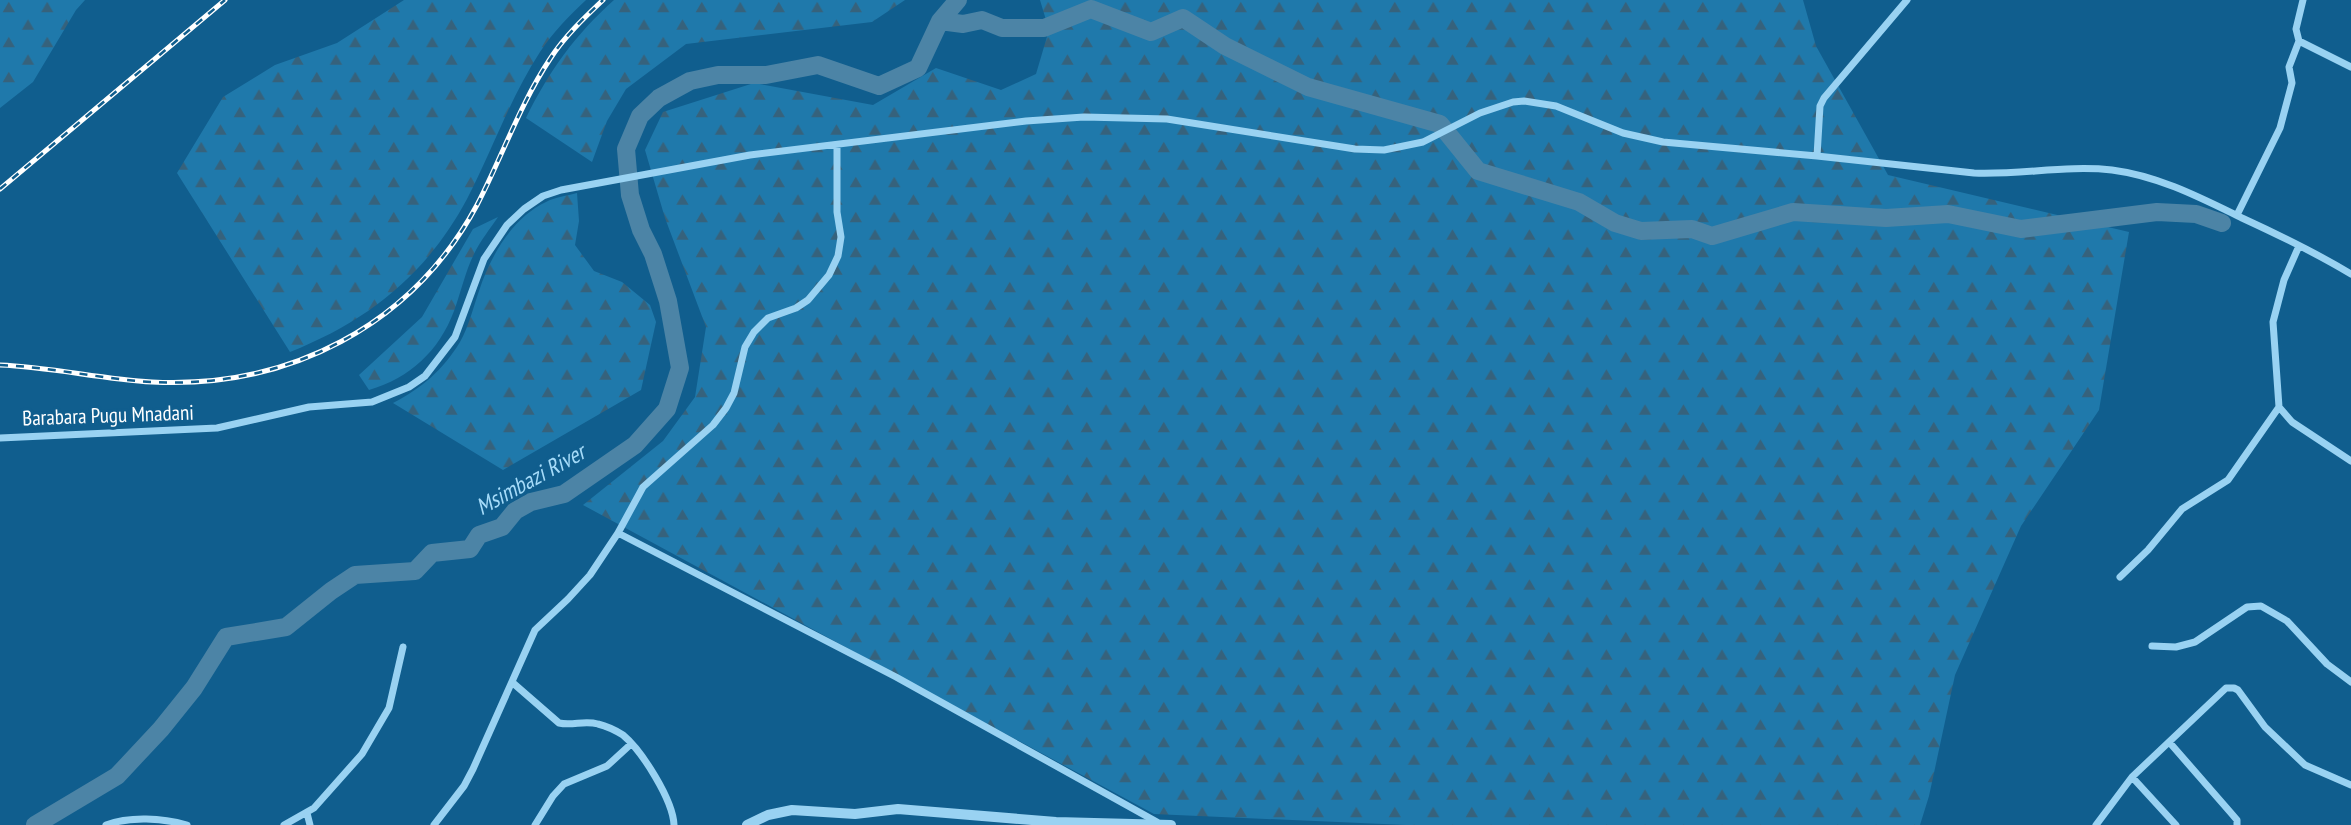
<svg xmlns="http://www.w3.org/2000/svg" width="2351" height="825" viewBox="0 0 2351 825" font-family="'PT Sans Narrow',sans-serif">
<defs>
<pattern id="forest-firs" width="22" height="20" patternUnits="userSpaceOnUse" patternTransform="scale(1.75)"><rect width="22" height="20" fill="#1f79ab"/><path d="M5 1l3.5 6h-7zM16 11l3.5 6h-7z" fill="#36627c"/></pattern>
</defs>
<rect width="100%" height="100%" fill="#105e8e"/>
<path fill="url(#forest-firs)" d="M0,0h85l-9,10 -43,72 -33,26z
M404,0h182c-16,15 -34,33 -46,52 -30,46 -48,99 -73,147 -40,75 -99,122 -177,153l-113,-179 46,-76 52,-32 62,-22z
M614,0h291l-33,22 -186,22 -60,45 -19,32 -15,41 -66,-44c23,-47 49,-83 88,-118z
M1040,0h763l13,46 72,129 241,57 -30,178 -78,116 -66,149 -26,121 -9,29h-514l-252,-11 -571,-309 80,-64 32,-44 11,-70 -41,-109 -20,-68 18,-38 91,-29 119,22 63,-37 65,22 35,-16 13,-44z
M577,193l2,28 -4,24 19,26 28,11 28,23 6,17 -15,68 -138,80 -110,-67c29,-15 50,-33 67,-61 9,-16 13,-34 19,-51 11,-34 33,-73 67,-89 9,-5 21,-6 31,-9z
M498,217c-8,12 -18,24 -24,37 -9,18 -13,38 -20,57 -15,40 -44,67 -85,79l-10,-15 63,-58 51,-88z"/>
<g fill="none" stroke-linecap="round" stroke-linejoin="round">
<path stroke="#4c84a6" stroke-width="18" d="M940,21l23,3 19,-4 20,8h42l47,-19 60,23 32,-14 42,28 83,41 132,37 38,47 101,31 36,21 26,8 51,-2 20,7 81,-24 93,6 62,-4 73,15 136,-17 39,2 26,9
M35,825l82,-49 44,-47 33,-41 32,-51 60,-10 45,-36 24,-16 60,-4 17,-18 38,-4 9,-14 23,-8 13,-16 16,-9 33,-8 71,-49 32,-36 13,-41 -12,-67 -15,-47 -12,-24 -11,-35 -4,-46 14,-33 19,-18 31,-17 28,-6h48l52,-10 61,21 39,-18 22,-47 18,-21"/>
<path stroke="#99d2f2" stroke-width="7" d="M2303,0l-7,29 3,12 52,26
M1817,156l3,-50 4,-8 83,-98
M2237,215l43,-87 12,-45 -3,-16 10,-26
M2299,246l-15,34 -11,42 6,85 13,15 59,39
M0,438l217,-10 92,-21 63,-5 37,-15 16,-11 30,-39 29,-78 23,-34 17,-16 19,-13 18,-6 189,-35 276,-34 58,-4 83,2 188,30 29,1 39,-8 57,-29 33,-11 11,-1 32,5 67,27 40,9 154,14 157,17c46,2 92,-8 138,-3 47,6 89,28 130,48 37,17 74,35 109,56
M618,533l278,144 261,145
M2120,577l28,-27 34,-41 46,-29 51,-73
M2152,646l24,1 19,-5 52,-35 14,-1 26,15 40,43 24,18
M513,683l46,40c14,3 25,-3 39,1 8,2 17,6 25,11 19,16 50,65 51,90
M2170,743l61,70 6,7v5
M2132,777l44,48
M307,813l3,12
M106,825c24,-9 56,-7 81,0
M284,825l30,-17 48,-54 27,-46 14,-61
M434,825l30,-39 9,-17 62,-139 33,-31 22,-24 28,-42 25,-46 70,-62 13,-17 8,-15 11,-46 9,-15 14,-14 28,-10 12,-8 21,-25 9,-19 3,-19 -4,-25v-67
M535,825l18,-29 11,-12 43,-18 24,-22
M2096,825l36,-48 94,-89h8l4,2 27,37 40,38 46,20"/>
<path stroke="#99d2f2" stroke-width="10" d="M747,825l21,-10 24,-5 63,4 43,-5 158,13 115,3"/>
<defs>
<path id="rail" d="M0,189l225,-189
M0,365c51,2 101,14 152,17 136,7 260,-56 325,-177 25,-48 43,-101 73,-146 14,-22 34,-41 53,-59"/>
</defs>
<use href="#rail" stroke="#fff" stroke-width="5"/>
<use href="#rail" stroke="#105e8e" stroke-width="2.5" stroke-dasharray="8" stroke-linecap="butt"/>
</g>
<g text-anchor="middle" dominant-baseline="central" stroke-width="6" stroke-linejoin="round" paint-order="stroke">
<g font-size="21" fill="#fff" stroke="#105e8e">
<text transform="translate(108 415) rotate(-2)">Barabara Pugu Mnadani</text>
</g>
<g font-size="23" font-style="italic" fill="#a5dbf9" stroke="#105e8e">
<text transform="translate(530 479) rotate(-29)">Msimbazi River</text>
</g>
</g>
</svg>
